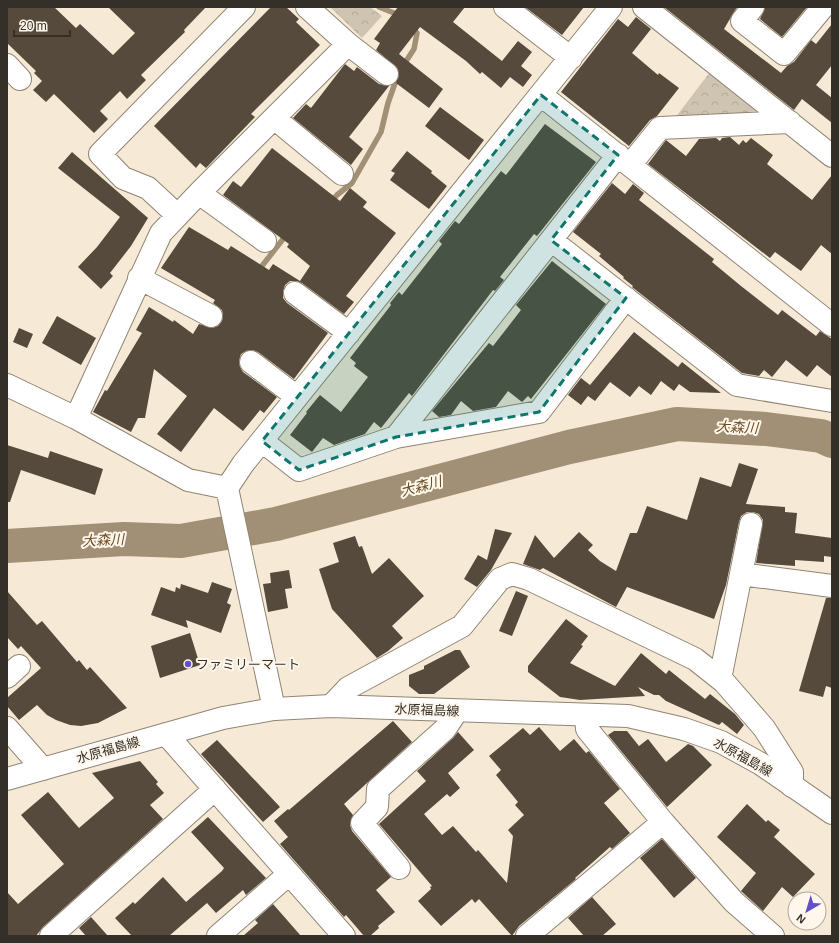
<svg xmlns="http://www.w3.org/2000/svg" width="839" height="943" viewBox="0 0 839 943" font-family="Helvetica,'Noto Sans JP',sans-serif">
<defs>
<pattern id="forest-crowns" width="20" height="18" patternUnits="userSpaceOnUse"><rect width="20" height="18" fill="#cfc3b2"/><path d="M2 6a3 3 0 1 1 6 0M12 15a3 3 0 1 1 6 0" fill="none" stroke="#b2a899"/></pattern>
</defs>
<rect width="100%" height="100%" fill="#f6e9d6"/>
<path fill="url(#forest-crowns)" d="M330,7h40l12,9 -20,22z
M710,72l57,43 -92,3z"/>
<g fill="none" stroke-linecap="round" stroke-linejoin="round">
<path stroke="#a18f76" stroke-width="5.5" d="M379,7l20,8
M330,203l7,-8 15,-12 29,-51 7,-29 11,-31 15,-23 3,-16 -6,-6
M258,271l29,-37"/>
<path stroke="#a18f76" stroke-width="34" d="M7,546l117,-7 57,2 95,-17 293,-77 108,-23 89,5 55,7 11,5"/>
</g>
<path fill="#554a3b" d="M7,7h47l22,21 4,-4 33,31 22,-22 -27,-26h98l-22,23 1,2 -44,43 5,5 -19,19 -7,-8 -20,20 8,8 -14,14 -40,-39 -8,8 -13,-12 9,-9 -8,-8 2,-2 -29,-28z
M271,7h15l13,12 -3,3 24,23 -69,69 4,3 -49,51 -6,-5 -4,5 -42,-42z
M398,7h67l-12,15 49,39 16,-20 14,11 -11,14 11,9 -9,12 -13,-10 -9,11 -19,-16 -2,2 -14,-13 -46,-34 -21,27 44,35 -14,19 -33,-25 3,-7 -1,-7 -22,-19 4,-7 -6,-4z
M525,7h59l-22,28z
M664,7h73l-13,22 57,44 6,-7 7,-4 17,-22 5,4 16,-20v41l-16,20 16,13v25l-30,-24 -8,11z
M765,7h42l-25,30 -22,-18z
M636,17l15,12 -19,24 26,22 1,-2 20,15 -22,28 -7,4 -21,26 -68,-54 57,-73 10,8z
M345,64l9,7 3,-4 22,17 10,2 -40,51 14,12 -12,16 -58,-47 13,-14 5,4z
M440,107l44,33 -15,20 -44,-34z
M545,124l51,38 -59,74 -3,-2 -34,43 4,3 -9,11 -2,-1 -81,106 -3,-3 -28,35 -7,-6 -9,12 -31,11 -11,-7 -11,14 -22,-17 17,-22 -1,-1 14,-17 21,17 27,-35 -14,-11 2,-3 -6,-5 41,-53 -1,-2 9,-11 3,3 40,-51 -3,-3 16,-20 4,3 42,-53 5,4z
M730,137l9,8 4,-5 3,3 5,-5 22,17 -6,9 45,36 20,-25v79l-11,-9 -20,26 -26,-19 -5,6 -122,-94 18,-24 20,16 13,-17 17,-1 4,3 2,-3z
M272,148l68,53 10,-13 17,14 -4,5 33,26 -50,63 8,6 -10,12 -42,-31 -6,-2h-6l-5,4 -2,7v6l4,5 41,30 -34,46 -36,-27 -6,-2 -6,1 -5,3 -2,7 1,6 3,5 34,25 -13,16 -4,-3 -17,21 -29,-23 -33,44 -24,-18 30,-38 -33,-27 -9,49h-7l-7,14 -38,-20 12,-22 2,1 35,-58 -6,-3 13,-23 24,15 1,-2 19,14 6,-10 13,4 6,-2 4,-5 1,-6 -1,-5 -9,-7 2,-3 -54,-32 28,-41 39,23 3,-4 38,24 4,-6 27,17 10,-15 -23,-19 2,-3 -66,-49 10,-14 8,6z
M407,151l25,20 -1,2 16,13 -18,23 -39,-29 5,-7 -4,-2z
M72,152l76,66 -17,28 -21,27 3,3 -12,13 -23,-22 19,-20 23,-30 -62,-49z
M612,183l13,11 8,-10 11,9 -5,7 75,59 -2,3 29,24 37,29 4,-5 34,26 4,-5 12,8v38l-15,-12 -10,12 -21,-17 -14,17 -8,-7 -5,6 -17,-3 -110,-86 1,-1 -10,-8 1,-1 -25,-21 2,-2 -28,-22z
M552,261l54,43 -75,95 -3,-3 -6,6 -14,-11 -12,16 -23,4 -12,-10 -10,14 -12,2 -7,-6 57,-68 4,3 28,-36 -5,-5z
M57,316l39,22 -15,27 -39,-22z
M19,328l14,6 -6,14 -14,-6z
M634,332l44,35 4,-5 39,31 -31,-1 -11,-8 -5,7 -13,-10 -10,14 -12,-9 -9,11 -20,-15 -15,19 -7,-5 -7,9 -13,-10 13,-17 9,7z
M7,445l41,13 2,-7 53,18 -8,26 -74,-25 -11,32h-3z
M739,463l19,6 -12,35 39,3v5l12,1 -2,20 37,5v19l-8,-1v6l-29,-2v6l-39,-3 7,-43 -4,-6 -6,-2h-6l-6,4 -2,6 -13,63 -12,34 -87,-32 -11,20 -73,-39 -3,2 -17,-6 12,-29 19,23 25,-26 14,13 -5,5 12,11 16,10 14,-38h7l10,-27 40,14 13,-43 31,10z
M495,529l17,4 -21,37 -14,17 -13,-8 14,-24 9,5z
M355,536l4,11 3,-1 10,28 17,-16 35,38 -32,30 11,12 -15,13 -11,7 -45,-49 -13,-40 20,-7 -6,-19z
M289,570l3,18 -7,1 3,19 -20,4 -5,-28 8,-1 -1,-10z
M212,582l20,7 -5,14 4,2 -10,28 -35,-13 2,8 -37,-13 10,-28 14,5 1,-5 4,2 1,-5 27,9z
M7,591l30,34 5,-4 35,41 2,-2 8,10 3,-3 37,41 -29,15 -17,3 -11,-1 -14,-5 -9,-5 -10,-10 -18,15 -12,-14v-8l34,-30 -20,-22 -3,3 -11,-12z
M516,591l12,5 -16,40 -13,-5z
M826,598h6v90l-6,-2 -3,11 -24,-6z
M566,619l22,17 -7,9 2,1 -13,17 45,23 26,-33 25,21 3,-4 36,29 5,-5 25,20 9,11 -7,9 -15,-12 -3,3 -53,-24 -7,-6h-5l-16,-8 7,9 -65,4 -20,-3 -32,-25v-6z
M190,633l10,32 -40,13 -9,-32z
M455,650h5l10,17 -36,27h-15l-10,-8v-11l15,-6v-3z
M393,721l19,21 -68,62 9,11 -3,10 2,6 39,46 -15,13 19,22 -17,14 1,2 -9,8h-6l-18,-21 -2,2 -64,-73 8,-7 -14,-16 14,-12 1,1z
M539,727l21,24 14,-12 12,14 3,-2 31,38 -16,14 26,30 -18,16 -2,-2 -35,31 1,1 -57,47 -7,10 -33,-37 -4,4 -3,-4 -31,27 -23,-25 13,-12 -1,-2 2,-1 -53,-62 47,-43 -9,-10 36,-33 5,-6 16,18 -26,23 12,15 -10,9 -3,-3 -23,20 18,21 11,-9 23,26 2,-2 29,33 6,-47 -5,-6 16,-15 -9,-10 3,-3 -22,-27 5,-5 -12,-14 34,-28 7,7z
M614,731h13l12,15 9,-7 18,23 22,-18 5,2 19,19 -45,42 -59,-72z
M217,740l63,67 -17,15 -62,-68z
M140,761l18,21 -2,2 8,9 -14,12 13,14 -120,108 -7,9h-29v-44l11,12 46,-40 -43,-49 27,-23 31,36 35,-30 -22,-25z
M747,804l19,18 2,-2 12,10 -6,7 41,37 -22,23 -11,-10 -19,24 -22,-20 15,-18 -39,-36z
M208,817l58,61 -20,17 -3,-5 -27,23 -9,-10 -38,33h-37l-17,-18 18,-16 2,2 28,-27 23,25 36,-31 2,-3 -33,-36z
M662,839l34,39 -22,20 -34,-40z
M592,897l24,27 -14,12h-18l-16,-18z
M273,904l28,32h-58l15,-13 -3,-3z
M91,917l17,19h-22l-7,-8z"/>
<g fill="none" stroke-linecap="round" stroke-linejoin="round">
<defs>
<path id="minor" d="M307,7l41,37 39,30
M505,7l66,51
M644,7l188,149
M753,7l-11,14 42,33 39,-47
M7,65l13,14
M541,95l291,230
M274,118l68,56
M630,165l30,-37 130,-6
M199,193l66,48
M177,215l-29,-27 -25,-10 -23,-24 144,-147
M551,240l186,145 95,16
M139,278l72,38
M295,293l54,40
M251,362l46,35
M7,385l69,33 112,62 39,8
M76,418l85,-185 38,-40 149,-149
M396,437l222,-282
M262,441l37,29 97,-33 143,-25 87,-114
M741,574l91,12
M7,677l12,-11
M720,679l31,-155
M331,706l17,-18 114,-62 38,-47 12,-5 17,5 166,80 29,23 40,46 28,44v14
M274,709l-47,-221 16,-24 368,-457
M586,715l1,14 76,93
M7,728l36,41
M166,734l178,202
M399,868l-37,-45 15,-16 1,-18 67,-60 12,-18
M51,936l164,-147
M218,936l71,-62
M527,936l136,-114 71,80 39,34"/>
<path id="major" d="M7,779l216,-61 51,-9 57,-3 297,10 56,13 37,13 40,22 71,49"/>
</defs>
<use href="#minor" stroke="#908473" stroke-width="24"/>
<use href="#major" stroke="#908473" stroke-width="24"/>
<use href="#minor" stroke="#fff" stroke-width="22"/>
<use href="#major" stroke="#fff" stroke-width="22"/>
</g>
<path fill="#0f766e" fill-opacity="0.2" stroke="#0f766e" stroke-width="3" stroke-dasharray="8 5" stroke-linejoin="round" d="M541,95l77,60 -67,85 75,58 -87,114 -143,25 -97,33 -37,-29z"/>
<circle fill="#644fc8" stroke="#fff7ec" stroke-width="1.5" cx="188" cy="664" r="4"/>
<g text-anchor="middle" dominant-baseline="central" stroke-width="4" stroke-linejoin="round" paint-order="stroke">
<g font-size="13" fill="#342f28" stroke="#fff7ec" text-anchor="start">
<text x="196" y="664">ファミリーマート</text>
</g>
<g font-size="13" fill="#342f28" stroke="#fff7ec">
<text transform="translate(427 710) rotate(2)">水原福島線</text>
<text transform="translate(108 750) rotate(-16)">水原福島線</text>
<text transform="translate(743 757) rotate(29)">水原福島線</text>
</g>
<g font-size="14" font-style="italic" fill="#6b4f22" stroke="#fff7ec">
<text transform="translate(737 427) rotate(3)">大森川</text>
<text transform="translate(421 486) rotate(-15)">大森川</text>
<text transform="translate(103 540) rotate(-3)">大森川</text>
</g>
</g>
<rect width="839" height="943" fill="none" stroke="#342f28" stroke-width="16"/>
<g transform="translate(807 911) rotate(218)"><circle r="19" fill="#fff7ec" stroke="#aea79e"/>
<path d="M0-3L7 15L0 10L-7 15Z" fill="#644fc8"/>
<text y="-6" font-size="11" font-weight="bold" text-anchor="middle" fill="#342f28">N</text>
</g>
<path d="M14 30v6h56v-6" fill="none" stroke="#342f28" stroke-width="2"/>
<text x="20" y="30" font-size="12" fill="#342f28" stroke="#fff7ec" stroke-width="3" paint-order="stroke">20 m</text>
</svg>
